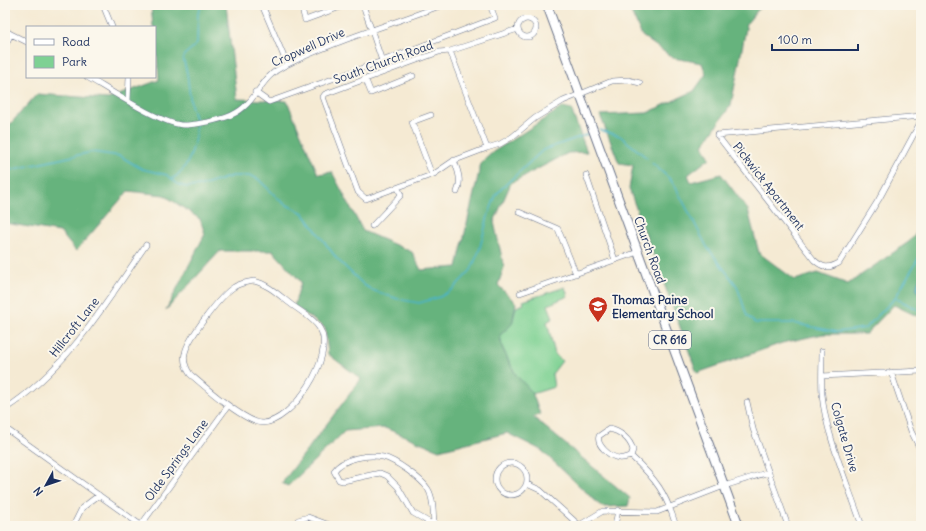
<svg xmlns="http://www.w3.org/2000/svg" width="926" height="531" viewBox="0 0 926 531" font-family="Delius,sans-serif">
<rect width="100%" height="100%" fill="#fbf7ec"/>
<filter id="ink" filterUnits="userSpaceOnUse"><feTurbulence type="fractalNoise" baseFrequency=".025" numOctaves="2"/><feDisplacementMap in="SourceGraphic" scale="8" xChannelSelector="R" yChannelSelector="G"/><feConvolveMatrix kernelMatrix="1 2 1 2 8 2 1 2 1" color-interpolation-filters="sRGB"/></filter>
<filter id="wash" filterUnits="userSpaceOnUse"><feTurbulence type="fractalNoise" baseFrequency=".012" numOctaves="4" result="noise"/><feDisplacementMap in="SourceGraphic" scale="16" xChannelSelector="R" yChannelSelector="G"/><feGaussianBlur stdDeviation="0.9" result="paint"/><feColorMatrix in="noise" values="0 0 0 0 0 0 0 0 0 0 0 0 0 0 0 0 0 1.4 0 .05"/><feComposite in="paint" operator="in"/></filter>
<g filter="url(#wash)">
<rect width="100%" height="100%" fill="#f5ead3"/>
<path fill="#7ed193" stroke="#4c8078" d="M565,287l3,9 -20,9 5,13 -6,4 8,32 7,7 -10,13 2,13 -22,7 -16,-19 -14,-28 -2,-12 12,-11 4,-17 8,-3 -1,-3z"/>
<path fill="#66b37d" stroke="#40716e" d="M151,5h75l11,94 50,2 31,73 14,-2 31,59 49,21 9,18 36,-3 24,-104 12,-11 70,-45 8,2 16,43 -19,1 -57,30 -17,39 10,45 -6,18 18,18 -4,21 -12,11 2,12 5,11 9,17 16,17 8,22 -7,3 97,81 -2,8 -26,1 -61,-57 -34,-17 -68,17 -54,-22 -40,3 -57,55 -6,-3 79,-104 -33,-25 -3,-26 -31,-22 7,-24 -28,-31h-53l-54,59 39,-76 -5,-15 -36,-24 -36,-4 -52,60 -16,-19 -55,-9v-93l32,-36 71,5 51,-19 -4,-53h-2z
M628,5h134l-15,18 -16,82 -28,40 7,13 -22,17 3,7 30,-8 27,36 11,43 36,27 23,-7 30,11 62,-43 11,-14v91l-27,-13 -28,29h-43l-41,9 -85,30 -68,-184 4,-24 -14,-2 -19,-48 47,-2 47,-22 12,-17 -4,-11 -29,-5 -31,-22z"/>
<path fill="#4ab3c8" stroke="#327193" d="M921,275v21c-7,-6 -4,-13 0,-21z"/>
<g fill="none" stroke-linecap="round" stroke-linejoin="round">
<path stroke="#4ab3c8" stroke-width="1.5" d="M196,122l-5,-17 -4,-32 -4,-15 1,-3 13,-11 1,-31 4,-8
M600,130l20,6 27,22
M652,163l18,16 6,9 31,59 30,39 10,30 8,7h38l44,9 29,-4 29,-30 26,-44
M5,171l87,-19 28,4 22,13 25,6 12,10 8,2 15,-1 30,-10h19l7,3 25,24 20,10 34,46 27,26 8,5 26,9 21,4 21,-6 13,-8 18,-19 8,-19 9,-35 8,-21 7,-8 40,-37 45,-16
M172,179c18,-11 23,-34 24,-53
M895,298l26,13"/>
</g>
</g>
<g filter="url(#ink)">
<g fill="none" stroke-linecap="round" stroke-linejoin="round">
<defs>
<path id="street" d="M103,5l9,22
M262,5l25,59
M301,5l4,15 41,-15
M518 28a9 9 0 1 1 18 0a9 9 0 1 1-18 0Z
M5,30l6,4 -6,12
M11,34l16,8
M450,51l68,-22
M382,61l113,-43 -5,-13
M87,77c21,12 75,48 97,48 8,0 17,-2 24,-3 14,-3 26,-6 36,-15 16,-14 19,-31 40,-41 49,-25 106,-41 158,-61
M365,78l6,15 42,-17
M255,92l14,10 113,-41 -19,-56
M128,101l1,-24
M431,115l-19,7 20,53
M717,135l97,125c9,8 14,9 25,3l40,-64 42,-78
M717,135l204,-19
M487,148l-34,13 -19,13 -68,25 -8,-7 -35,-95 2,-3 114,-42 11,-1 37,97 13,-4 12,-7 23,-19 28,-17 49,-20 16,-1 12,3
M454,160c4,11 8,21 3,32
M586,175l29,85
M519,212l39,17 18,45
M372,226l29,-31 -3,-7
M254,281c13,3 24,13 34,21 10,8 26,16 32,27 16,27 -28,94 -58,94 -18,-1 -58,-37 -72,-49 -4,-6 -7,-13 -5,-21 3,-15 36,-58 49,-66 6,-4 13,-5 20,-6z
M520,293l118,-41
M822,351c0,14 -1,28 0,43 3,39 27,93 40,132
M891,372l20,59 10,20
M822,376l99,-5
M747,402l6,27 35,97
M5,409c62,-40 100,-105 141,-164
M5,428l137,98
M631,456c-4,1 -8,3 -12,2 -9,-1 -23,-13 -20,-22l10,-7c11,2 21,10 24,21l-2,6c25,23 35,37 45,70
M495 479a16 16 0 1 1 32 0a16 16 0 1 1-32 0Z
M527,484l13,6 39,35
M141,525l87,-119
M434,525l-21,-12 -15,-26 -11,-11 -7,-3 -37,8 -4,-1 -5,-9c9,-13 34,-17 49,-14 12,3 38,21 45,32 6,10 5,24 6,36v1
M73,526l9,-18 17,-13
M296,526l2,-6 10,-3 24,9
M578,526l25,-15 54,1 67,-26 45,-14
M615,526l3,-16"/>
<path id="primary" d="M547,5l192,521"/>
</defs>
<use href="#street" stroke="#677087" stroke-width="6"/>
<use href="#primary" stroke="#677087" stroke-width="10"/>
<use href="#street" stroke="#fff" stroke-width="5"/>
<use href="#primary" stroke="#fff" stroke-width="8"/>
</g>
</g>
<defs>
<symbol id="school-pin" viewBox="-11 -11 22 30"><path d="M0 17L-7.5 6A9.5 9.5 0 1 1 7.5 6Z" fill="#c8321e" stroke="#fbf7ec"/><path d="M0-5L7-2L0 1L-7-2ZM-4 1L0 2.5L4 1V4Q0 6-4 4Z" fill="#fff"/></symbol>
</defs>
<g fill-rule="evenodd">
<use href="#school-pin" x="587" y="295" width="22" height="30"/>
</g>
<g text-anchor="middle" dominant-baseline="central" stroke-width="4" stroke-linejoin="round" paint-order="stroke">
<rect fill="#fbf7ec" stroke="#5e6b89" stroke-width="1" x="649" y="331" width="42" height="18" rx="3"/>
<g font-size="11" font-weight="bold" fill="#1b2f5e">
<text x="670" y="340">CR 616</text>
</g>
<g font-size="12" fill="#1b2f5e" stroke="#fbf7ec">
<text transform="translate(308 47) rotate(-24)">Cropwell Drive</text>
<text transform="translate(383 62) rotate(-20)">South Church Road</text>
<text transform="translate(769 186) rotate(52)">Pickwick Apartment</text>
<text transform="translate(650 250) rotate(70)">Church Road</text>
<text transform="translate(74 327) rotate(-52)">Hillcroft Lane</text>
<text transform="translate(845 437) rotate(74)">Colgate Drive</text>
<text transform="translate(176 460) rotate(-54)">Olde Springs Lane</text>
</g>
<g font-size="12" font-weight="bold" fill="#1b2f5e" stroke="#fbf7ec" text-anchor="start">
<text x="612" y="299">Thomas Paine<tspan x="612" dy="14">Elementary School</tspan></text>
</g>
</g>
<rect width="926" height="531" fill="none" stroke="#fbf7ec" stroke-width="20"/>
<rect x="26" y="26" width="130" height="52" fill="#fbf7ec" stroke="#a1a7b3"/>
<rect x="34" y="39" width="20" height="6" fill="#ffffff" stroke="#a1a7b3"/>
<text x="62" y="46" font-size="12" fill="#1b2f5e">Road</text>
<rect x="34" y="56" width="20" height="12" fill="#7ed193" stroke="#a1a7b3"/>
<text x="62" y="66" font-size="12" fill="#1b2f5e">Park</text>
<g transform="translate(46 485) rotate(230)" stroke="#fbf7ec" stroke-width="3" paint-order="stroke">
<path d="M0-3L7 15L0 10L-7 15Z" fill="#1b2f5e"/>
<text y="-6" font-size="11" font-weight="bold" text-anchor="middle" fill="#1b2f5e">N</text>
</g>
<path d="M772 44v6h86v-6" fill="none" stroke="#1b2f5e" stroke-width="2"/>
<text x="778" y="44" font-size="12" fill="#1b2f5e" stroke="#fbf7ec" stroke-width="3" paint-order="stroke">100 m</text>
</svg>
